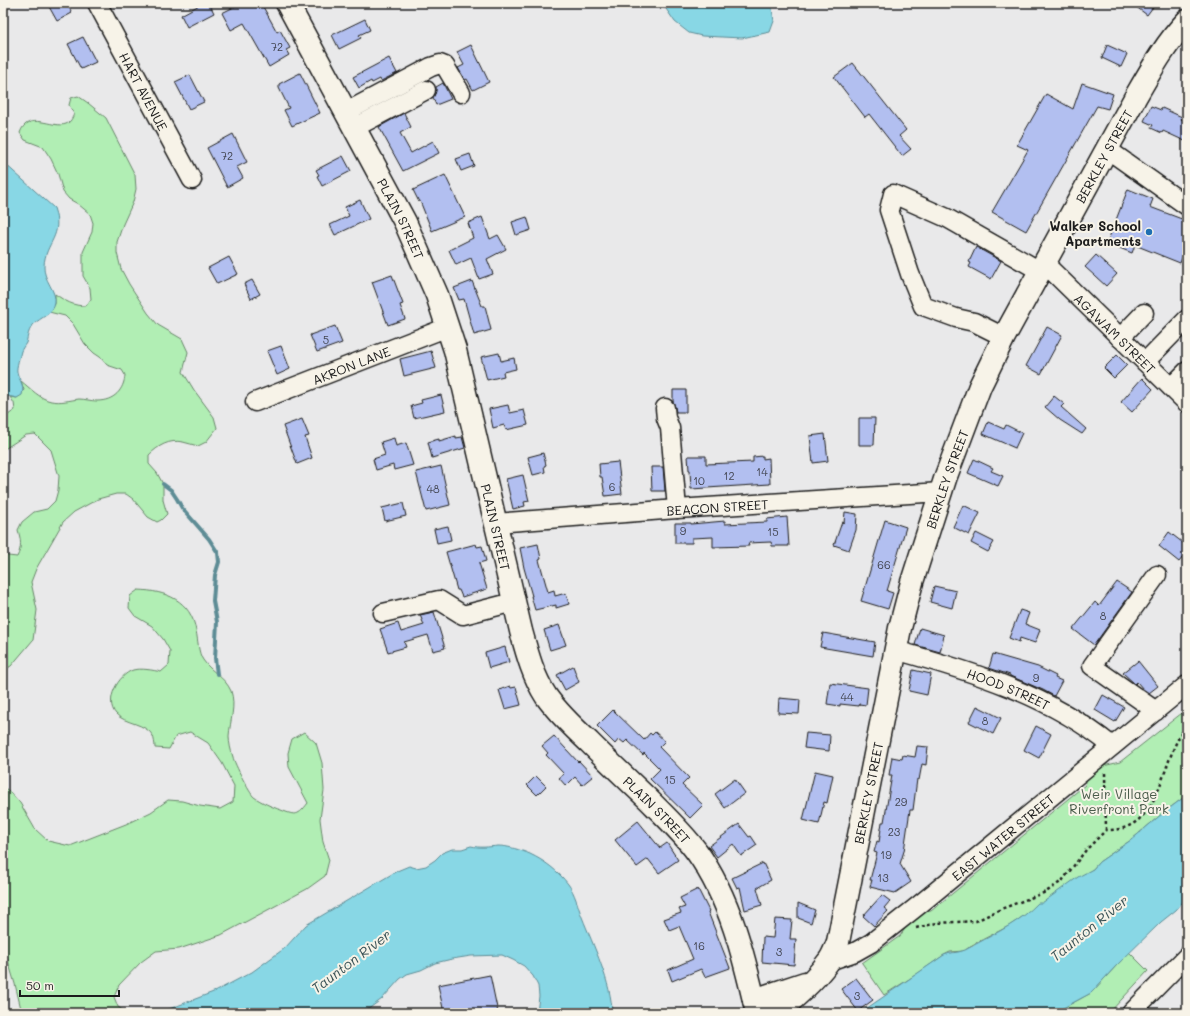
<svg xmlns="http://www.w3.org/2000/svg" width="1190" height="1016" viewBox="0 0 1190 1016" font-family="Mali,sans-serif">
<rect width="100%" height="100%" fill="#e9e9ea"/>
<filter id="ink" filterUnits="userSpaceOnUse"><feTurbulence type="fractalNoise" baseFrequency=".025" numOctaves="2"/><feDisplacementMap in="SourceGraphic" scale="8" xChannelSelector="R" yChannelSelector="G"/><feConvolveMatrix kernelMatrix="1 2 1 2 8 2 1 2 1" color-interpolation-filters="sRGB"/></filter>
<g filter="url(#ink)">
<path fill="#b1eeb4" stroke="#668568" d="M78,96l10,7 18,15 29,57 1,14 -3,13 -10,22 -6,18v11l4,16 8,15 19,29 10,12 24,14 6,13 -5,20 11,18 20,27 3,11 -11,14 -8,4c-5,-1 -10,-3 -15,-4 -14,-3 -25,4 -34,13v9l8,9 6,11v16l4,14 -6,6 -4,2 -9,-5 -15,-18 -7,-5h-10l-18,5 -24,13 -11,10 -27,47 -5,13 6,28 -4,30 -22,26 -8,5v-117l5,2 9,1c5,-10 4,-17 1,-27l4,-8 12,-10 13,-3 8,-8 3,-11 1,-14 -8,-26 -16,-16 -9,1 -23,15v-34l5,-1 7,-5 -1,-7 -4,-6 7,1 7,-8 -3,-9c9,7 19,18 30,20 10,2 19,-1 28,-2 6,0 12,2 18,2 17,0 27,-11 28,-26l-3,-5 -15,-5 -7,-8 -6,-4 -9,-9 -12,-20 -8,-8 -16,-4 6,-8v-10c10,7 18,12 31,12l5,-7 -1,-11 -7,-12v-24l9,-20 1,-9 -3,-9 -12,-10 -9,-5 -6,-7 -5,-18 -7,-15 -8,-12 -18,-7 -5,-7c8,-23 32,-4 46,-9 5,-2 6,-6 8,-10l-5,-9 2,-7z
M138,590c28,1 53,10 58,41 2,8 2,22 7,29 8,12 22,17 28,31 5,15 -1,30 -2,45 0,7 2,15 4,21 1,6 17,37 21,40 7,5 18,10 27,13 15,6 17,6 27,-7l-19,-36 -1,-14 4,-14 12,-7 12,11 6,20 2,27 -4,29 3,23 6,18 -4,16 -18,13 -86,46 -42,14 -23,2 -15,11 -22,23 -5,12 4,10 9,6h-105l-7,-29 -12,-40v-157l6,4 11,12 15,26 13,12 22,5 56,-22 25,-12 17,-12 14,1 18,5 20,3 13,-7 1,-16 -12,-23 -14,-20 -18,-11 -14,4 -7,13 -14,-1c0,-4 -1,-9 -2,-12 -7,-13 -28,-12 -37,-22 -12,-13 2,-39 17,-44 8,-2 20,0 28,2l8,-7 1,-14 -7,-12 -11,-13 -17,-10 -6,-8 1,-12z
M1187,709v86l-24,18 -32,27 -32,22 -6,7 -52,35h-3l-7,7 -22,15 -37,19 -8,6 -14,1 -6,3 -27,19 -33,21 -22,-32 38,-27 8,-12 15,-12 8,-1 154,-126 3,-9 11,-9 21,-5z
M1129,952l19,19 -39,42h-55l37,-20z"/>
<path fill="#88d7e5" stroke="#5d8c95" d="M662,3h109l3,18 -4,11 -28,6 -40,-2 -13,-3 -14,-11z
M3,162l51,46c10,29 -9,34 -10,58 -1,14 13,25 11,37 -1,10 -15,15 -21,21 -6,6 -6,12 -8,19 -2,3 -4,6 -5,8 -1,5 -5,16 -4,21 2,9 8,12 5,23l-5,3 -14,-3z
M1187,795v102l-11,13 -15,12 -45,44 -25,27 -37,20h-194l84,-58c7,-3 12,-2 18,-4 5,-1 9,-5 14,-7 22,-12 45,-23 62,-41h4l36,-26 15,-8 6,-7 32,-22 32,-27z
M471,846c9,2 17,1 27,0 10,0 23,4 32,8 15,7 28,17 38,30 7,9 10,23 14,33 11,28 30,67 30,96h-75l2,-17 -1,-10 -5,-10 -9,-10 -11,-6 -11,-5 -31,1 -19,3 -17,4 -14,7 -14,4 -7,5 -18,20 -19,14h-204l57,-22 36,-19 33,-24 21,-23 91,-54 12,-5 7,2 10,-2 9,-6 7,-7 10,-4h10z"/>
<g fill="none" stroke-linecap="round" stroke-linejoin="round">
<path stroke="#5d8c95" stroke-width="4" d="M163,484l8,6 6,9 5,9 27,31 9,14 1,9 -4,13 -2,26 4,21 -2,36 2,16"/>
</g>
<path fill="#b2bff0" stroke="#1c1c1c" d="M47,3h20l5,10 -15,8z
M203,3h6l5,10 -27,14 -6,-12z
M242,3h19l16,29 3,-2 10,18 -4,2 3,5 -20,12 -25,-44 -13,7 -9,-17z
M1131,3h25l-9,12z
M365,19l5,11 -11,5 2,3 -22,11 -7,-14z
M83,37l13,25 -15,7 -13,-25z
M471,45l18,37 -16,8 -6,-11 -2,1 -7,-12 6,-3 -7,-13z
M1107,45l20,9 -6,13 -19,-9z
M389,58l8,15 -16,8 -1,-2 -8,4 -1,-2 -12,7 -6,-11z
M853,63l53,67 -7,6 12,13 -9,7 -33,-42 -4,3 -31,-40z
M300,73l20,40 -28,13 -8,-16 5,-2 -10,-20v-4z
M190,75l14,27 -15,7 -14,-27z
M443,83l8,16 -15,6 -3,-7 3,-7v-4z
M1082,83l31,11 -5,15 -11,-3 -71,125 -34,-19 36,-62 -11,-5 29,-51 27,15z
M1151,106l10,4 1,-2 20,9 -1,2 6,3v20l-24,-11 -1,2 -11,-5 2,-3 -9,-4z
M404,113l7,14 -11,6 11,20 22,-12 6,12 -36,18 -24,-44z
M233,134l14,28 -10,5 6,11 -16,9 -20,-39z
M470,154l4,12 -13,5 -5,-12z
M343,156l8,15 -29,15 -5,-10 2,-1 -3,-5z
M445,175l20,42 -33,14 -12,-30 -1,1 -6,-12z
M1128,189l25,10 -3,8 37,14v36l-4,-2 -3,8 -45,-18 -3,8 -25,-10z
M360,200l9,19 -34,16 -5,-10 19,-9 -4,-9z
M482,217l8,22 8,-4 8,14 -19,10 6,15 -14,5 -8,-21 -15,7 -7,-15 24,-12 -5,-15z
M527,217l4,13 -15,5 -4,-13z
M976,247l25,14 -10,18 -22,-12 2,-4 -2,-1z
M1096,255l21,19 -11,12 -21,-19z
M229,257l9,17 -21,10 -9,-16z
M392,275l11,29 -3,1 5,14 -17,6 -16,-43z
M252,280l8,14 -9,5 -7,-15z
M472,281l10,25h3l6,24 -17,5 -10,-36 -5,1 -5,-12z
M335,326l7,17 -25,9 -7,-17z
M1047,327l15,8 -21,39 -15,-8z
M281,346l9,23 -13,6 -10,-24z
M431,351l5,17 -32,8 -4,-17z
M499,353l2,8 13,-3 2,11 -13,3 1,4 -17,4 -6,-23z
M1117,355l10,10 -13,13 -10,-10z
M1142,378l11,11 -21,23 -11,-10z
M673,390h13v22h-10l-1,-5 -2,-6z
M441,395l4,16 -31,7 -3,-12 11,-3 -1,-3z
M1054,396l10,8 -3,3 25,22 -4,5 -22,-14 -15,-13z
M508,405l2,8 14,-3 4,15 -22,5 -2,-5 -11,3 -4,-19z
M859,418h16l-1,27h-15z
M302,419l7,17 -4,1 7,21 -15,6 -14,-38z
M988,422l16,7 2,-4 16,8 -7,15 -32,-14z
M825,434l3,27 -15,2 -3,-27z
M456,436v2l6,-1 3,11 -33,10 -4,-16 11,-3v2z
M394,438l2,8 10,-3 7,22 -19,5 -1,-5 -17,5 -3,-11 12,-4 -4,-13z
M543,453l3,12 -2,1 1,6 -12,3 -5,-18z
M688,456h18v8l47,-2v-5l10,-1v3l6,-1 1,26 -79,5 -1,-19h-1z
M974,459l19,9 -2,3 12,5 -5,10 -30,-13z
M618,462l4,32 -17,2 -3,-19h-2l-1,-13z
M441,466l9,39 -24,6 -10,-39z
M651,467h12l2,24h-13z
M523,475l6,26 -5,1 1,4 -12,3 -7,-30z
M403,503l3,13 -21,5 -3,-13z
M963,505l17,8 -11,22 -16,-8z
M845,512l12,2 -1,16 -7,20 -15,-5 8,-23 2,1z
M787,517l2,29h-17l-1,-4 -23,1 1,3 -36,1v-10l-21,1v5h-17v-20h16v1l34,-3v3l42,-2v-3z
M885,520l21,7 -19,64 6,2 -5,16 -27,-8z
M448,526l3,14 -14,3 -3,-14z
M1169,532l18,14v6l-8,10 -20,-16z
M976,533l18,9 -6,10 -17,-9z
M476,544l1,3 5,-1 4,15 -7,2 8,26 -25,8 -3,-7h-2l-11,-38z
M538,544l3,15 -2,1 9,32 6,-2 1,6 11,-3 3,11 -13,4v-3l-21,5 -4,-14h1l-8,-28 -4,-20z
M1117,582l15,10 -38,53 -21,-16 22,-27 4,4z
M934,586l22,5 -4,17 -22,-6z
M1020,610l9,3 -4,11 15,6 -5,13 -15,-5 -1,4 -10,-4z
M434,612l11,36 -12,3 -5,-16 -24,7 2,5 -18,5 -8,-23 18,-6 3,9 23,-7 -4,-10z
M559,625l7,20 -16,5 -6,-20z
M920,628l24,7 -4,17 -25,-7z
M823,633l52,9 -2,14 -53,-9z
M505,647l4,15 -20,6 -4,-15z
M993,654l45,13 18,9 -1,2 7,3 -8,15 -11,-6 -33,-14v-1l-21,-7z
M1138,661l20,25 -9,7 -6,-4 -6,-7 -2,2 -12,-11z
M573,666l6,16 -14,8 -8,-15z
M913,670l18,4 -4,21 -18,-4z
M830,683l38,5 -2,17 -7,-1v2l-19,-2v2l-13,-2z
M510,686l1,2 5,-1 5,18 -16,4 -6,-19z
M1103,695l21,12 -9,15 -20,-12z
M779,698l21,2 -1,14 -21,-1z
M977,706l24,12 -8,16 -24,-12z
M613,710l31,30 6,-7 2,2 3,-3 10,9 -6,6 30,31 -7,7 21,20 -13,13 -40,-39 10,-10 -16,-16 -1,2 -16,-15 -3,3 -5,-4 -4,5 -18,-18z
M1036,726l15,8 -12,24 -15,-8z
M806,733l24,2 -1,16 -25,-3z
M554,736l24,26 1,-1 14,15 -11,9 -7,-8 -9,9 -7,-8 5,-4 -18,-19 2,-2 -6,-7z
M917,746l11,1 -2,18 -4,-1 -3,16 -2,-1 -4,31h-3l-6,41 -4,13 11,18 -16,11 -25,-6 2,-7h-2l7,-27 -3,-1 3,-11 2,1 3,-20h2l8,-47h-3l3,-18 10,2 1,-4 12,2z
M815,771l18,4 -6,28 -3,-1 -5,22 -16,-4z
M536,776l10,10 -9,9 -10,-10z
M735,779l10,14 -20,15 -10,-14z
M638,821l22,27 7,-5 11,17 -19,13 -11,-14 -11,8 -22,-27z
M739,824l10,13 2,-1 6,9 -16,11 -8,-12 -16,13 -8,-11z
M763,863l8,17 -14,8 5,17 -17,5 -5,-23 -3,1 -5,-10z
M698,889l11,22 -1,1 22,56 -25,9 -4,-8 -29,12 -4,-11 25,-11 -14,-33 -10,4 -5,-11 17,-6 -2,-4 6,-2 -5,-9z
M882,895l8,6 -6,7 4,3 -14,15 -11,-10z
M798,903l17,7 -4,13 -13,-5z
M775,919l17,1 -2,19h6l-2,26 -32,-3 1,-25 10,1z
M490,975l8,38h-54l-6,-28z
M856,978l17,22 -15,11 -17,-22z"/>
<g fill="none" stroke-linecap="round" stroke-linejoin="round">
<defs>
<g id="minor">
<path id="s1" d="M97,3l95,177"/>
<path d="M346,112l85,-45 9,-3 5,2 16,27"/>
<path d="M354,128l72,-38"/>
<path d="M1107,149l80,57"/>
<path id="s2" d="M1044,263l143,140"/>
<path d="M1004,337l-30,-15 -18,-4 -33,-12 -13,-32 -21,-64 4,-16 54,24 93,53"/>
<path d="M1120,338l24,-25"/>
<path d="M1145,362l42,-43"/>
<path d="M1171,387l16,-16"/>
<path id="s3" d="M255,402l193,-75"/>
<path d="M665,408l1,10 4,10 7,81"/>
<path id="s4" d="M495,523l182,-14 264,-17"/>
<path d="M383,613l56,-13 24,15 51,-13"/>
<path id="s5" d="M895,650c76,21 155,45 217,96"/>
<path d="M1156,711l-64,-45 65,-91"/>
<path id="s6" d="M829,961l26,-9 16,-9 48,-38 268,-220"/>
<path d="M1131,1013l56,-57"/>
</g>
<g id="major">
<path id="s7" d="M287,3l118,219 32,73 18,55 66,281c6,22 12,45 25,65 12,17 28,32 43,46 19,19 39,38 59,57 17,17 35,34 49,53 34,48 47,105 60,161"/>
<path d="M754,1000l51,-17"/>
<path id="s8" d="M772,1013c16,-6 46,-37 56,-51 5,-6 7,-13 10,-20l62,-314 12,-46 34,-106 34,-90 24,-49 132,-241c15,-26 30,-53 51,-75"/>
</g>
</defs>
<use href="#minor" stroke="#1c1c1c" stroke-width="21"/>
<use href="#major" stroke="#1c1c1c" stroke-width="25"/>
<path stroke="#1c1c1c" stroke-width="2.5" stroke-dasharray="3 3" stroke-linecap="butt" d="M1105,773l1,57
M916,928l21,-5 39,-2 25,-12 45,-17 16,-11 24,-31 20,-20c58,2 53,-71 81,-105"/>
<use href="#minor" stroke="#f7f3e8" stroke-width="18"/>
<use href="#major" stroke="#f7f3e8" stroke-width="22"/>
</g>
</g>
<circle fill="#1f6fb2" stroke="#f7f3e8" stroke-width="1.5" cx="1149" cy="232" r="4"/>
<g text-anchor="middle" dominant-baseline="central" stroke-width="4" stroke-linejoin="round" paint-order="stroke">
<g font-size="11" fill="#424551">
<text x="277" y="46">72</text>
<text x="227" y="155">72</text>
<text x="326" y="339">5</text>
<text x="762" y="471">14</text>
<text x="729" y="475">12</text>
<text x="699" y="480">10</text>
<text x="612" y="486">6</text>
<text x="433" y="488">48</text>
<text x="683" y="530">9</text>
<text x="773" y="531">15</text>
<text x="884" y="564">66</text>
<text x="1103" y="615">8</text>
<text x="1036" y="677">9</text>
<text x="847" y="696">44</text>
<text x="985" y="720">8</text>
<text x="670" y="779">15</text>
<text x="901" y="801">29</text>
<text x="894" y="831">23</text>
<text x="886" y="854">19</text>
<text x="883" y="877">13</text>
<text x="699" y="945">16</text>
<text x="779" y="951">3</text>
<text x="857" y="995">3</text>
</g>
<g font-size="13" fill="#1c1c1c" stroke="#f7f3e8">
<text stroke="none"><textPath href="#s1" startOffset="100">HART AVENUE</textPath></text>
<text stroke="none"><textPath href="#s8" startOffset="935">BERKLEY STREET</textPath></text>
<text stroke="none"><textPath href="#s7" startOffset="244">PLAIN STREET</textPath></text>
<text stroke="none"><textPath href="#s2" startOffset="100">AGAWAM STREET</textPath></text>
<text stroke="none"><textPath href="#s3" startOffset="103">AKRON LANE</textPath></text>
<text stroke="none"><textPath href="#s8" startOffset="575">BERKLEY STREET</textPath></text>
<text stroke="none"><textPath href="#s4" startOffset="223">BEACON STREET</textPath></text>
<text stroke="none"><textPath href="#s7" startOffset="568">PLAIN STREET</textPath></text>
<text stroke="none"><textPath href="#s5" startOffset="120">HOOD STREET</textPath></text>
<text stroke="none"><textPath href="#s8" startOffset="251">BERKLEY STREET</textPath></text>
<text stroke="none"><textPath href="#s7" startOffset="904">PLAIN STREET</textPath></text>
<text stroke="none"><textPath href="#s6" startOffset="215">EAST WATER STREET</textPath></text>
</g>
<g font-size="13" font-weight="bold" fill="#1c1c1c" stroke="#f7f3e8" text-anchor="end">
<text x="1141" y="225">Walker School<tspan x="1141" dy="15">Apartments</tspan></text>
</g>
<g font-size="13" fill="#495b4a" stroke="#f7f3e8">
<text x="1119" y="793">Weir Village<tspan x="1119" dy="15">Riverfront Park</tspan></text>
</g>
<g font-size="14" font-style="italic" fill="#3c5458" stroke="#f7f3e8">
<text transform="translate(1089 928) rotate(-39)">Taunton River</text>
<text transform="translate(351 961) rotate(-37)">Taunton River</text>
</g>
</g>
<rect width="1190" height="1016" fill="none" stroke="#f7f3e8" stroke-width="16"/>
<rect x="8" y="8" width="1174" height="1000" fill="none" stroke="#1c1c1c" stroke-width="1.5" filter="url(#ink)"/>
<path d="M20 990v6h99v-6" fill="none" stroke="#1c1c1c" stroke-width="2"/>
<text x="26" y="990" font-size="12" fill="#1c1c1c" stroke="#f7f3e8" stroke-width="3" paint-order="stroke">50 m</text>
</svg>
